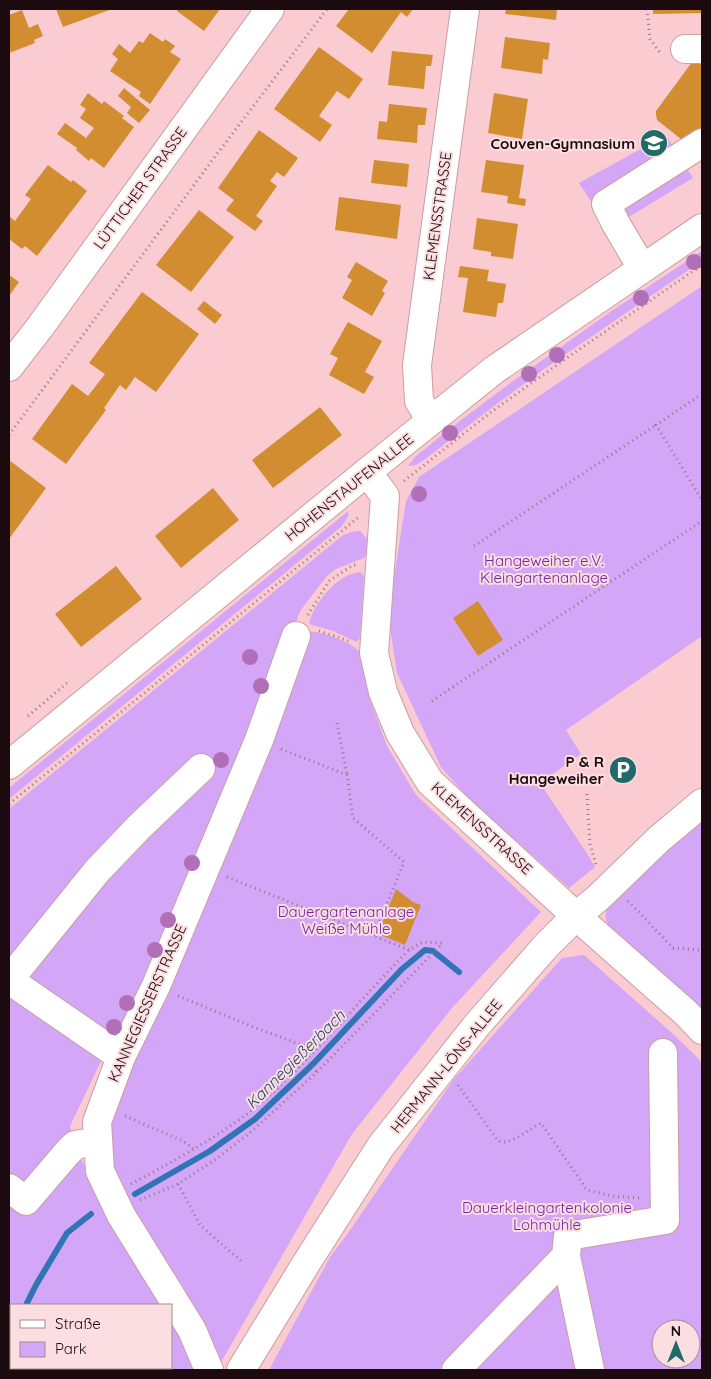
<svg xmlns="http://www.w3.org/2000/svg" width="711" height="1379" viewBox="0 0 711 1379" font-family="Quicksand,sans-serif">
<rect width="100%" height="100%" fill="#facbd1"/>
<path fill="#d4a6f7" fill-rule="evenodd" d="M666,135l27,43 -84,51 -30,-46z
M702,251v10l-158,108 -50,37 -70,54 -8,5 -8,1 7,-9 33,-27 61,-46 104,-74z
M702,286v350l-136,94 15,24 -41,29 48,72 7,12 -26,21 -101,-90 -27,-31 -44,-94 -7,-45 4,-50 12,-77 13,-24z
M347,512l2,2 -2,4 -5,8 -333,273v-11z
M355,531h5l8,9 -1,12 -3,6 -28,11 -10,8 -26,34 -29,80 -149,350 -18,14 -34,71 8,28 88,151h-155v63h160v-54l24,56h-186v-561l334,-274z
M360,572l4,4 -4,62 -3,4 -24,-11 -24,-7c5,-21 28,-50 51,-52z
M306,631c17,1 40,8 53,20l11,49 17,46 29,49 125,117 -89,96 -100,126 -132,230 -37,-78 -58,-85 -15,-43 -1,-36z
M702,822v198l-85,-82c-14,-18 -15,-23 -3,-43z
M584,955l89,79 26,25 3,6v305h-433l61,-113 16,-21 108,-157 108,-121zM661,1329h30v30h-30z"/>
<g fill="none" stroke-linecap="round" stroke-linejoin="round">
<path stroke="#3174b6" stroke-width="6" d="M135,1194l75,-43 45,-32 58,-55 89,-95 23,-19 8,1 26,21
M26,1305l10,-20 31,-52 24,-19
M9,1340l2,-5"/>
</g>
<path fill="#d28d31" d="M56,9h56l-49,18z
M178,9h42l-16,22 -27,-20z
M349,9h64l-6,8 -6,-5 -29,41 -36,-27z
M506,9h51l-1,11 -51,-6z
M653,9h49v4l-49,1z
M22,10l7,18 9,-4 5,12 -9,4 1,3 -26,10v-38z
M150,33l13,9 2,-3 10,7 -5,6 11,7 -31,45 -11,-8 2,-4 -31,-21 8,-12 -6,-5 7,-10 11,9 9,-12 4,2z
M505,37l45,6 -2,17 -5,-1 -1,15 -41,-6z
M319,47l44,32 -14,20 -12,-8 -18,25 13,9 -12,17 -46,-33z
M392,51l41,4 -2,11h-5l-2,23 -36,-4z
M702,53v83l-16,7 -29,-23 -1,-5v-4l42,-57z
M124,88l26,22 -11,13 -12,-10 4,-6 -13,-11z
M88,93l14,11 2,-3 20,15 -2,2 12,9 -30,41 -13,-10 -2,3 -13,-11 1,-2 -20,-14 8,-11 21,15 8,-10 -14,-10 6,-9 -6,-4z
M494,93l34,6 -6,40 -34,-6z
M389,104l38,4 -2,17h-7l-1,18 -40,-4 2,-18 8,1z
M259,130l39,28 -14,19 -7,-5 -7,9 7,5 -21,30 7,5 -8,10 -29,-21 8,-10 -16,-12z
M374,160l35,4 -2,23 -36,-4z
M486,160l38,5 -5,33 7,1 -1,7 -18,-3 1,-7 -27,-4z
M48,165l23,17 2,-2 14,11 -50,65 -12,-10 -3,3 -13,-10v-23l6,5 16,-22 -6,-4z
M339,197l62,8 -4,34 -62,-9z
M199,210l35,27 -43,55 -35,-27z
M477,218l41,6 -5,35 -22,-3v-4l-18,-3z
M356,262l32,19 -6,10 3,2 -13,23 -30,-18 10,-18 -5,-3z
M460,266l29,4 -2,11 19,3 -3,19h-5l-2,14 -33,-5 5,-34 -10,-1z
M9,275l10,7 -10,14z
M142,292l57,42 -43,58 -21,-15 -9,13 -6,-5 -16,23 2,2 -40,54 -34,-25 40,-55 16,12 17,-22 -16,-11z
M204,301l18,14 -7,9 -18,-15z
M348,322l34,19 -17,31 9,5 -10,17 -35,-19 9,-17 -8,-4z
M320,407l22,28 -69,53 -21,-28z
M9,460l37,28 -37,51z
M213,488l26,32 -58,48 -26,-32z
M116,566l26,33 -61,48 -26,-33z
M478,601l25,39 -25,16 -25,-38z
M396,889l17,13 8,3 -16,40 -27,-11z"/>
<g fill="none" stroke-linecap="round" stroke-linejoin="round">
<defs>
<path id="minor" d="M685,49h17
M642,268l-26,-44 -10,-20 96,-61
M431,420l-12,-19 -2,-36 48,-356
M367,472l18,24 -11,157 9,39 17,41 30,49 146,134 110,97 16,17
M121,1057l-112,-77 88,-109 42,-44 62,-59
M9,1188l17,13 41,-48 8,-8 23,-4
M209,1370l-17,-40 -71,-115 -21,-44 -3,-49 24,-65 35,-71 103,-246 37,-104
M241,1370l66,-108 74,-116 96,-121 68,-78 31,-31 22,-18 61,-59 43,-36
M456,1370l110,-114
M590,1370l-24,-114 2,-20 97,-16 -2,-167"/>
<path id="major" d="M9,367l31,-40 230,-318
M9,765l358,-293 127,-102 208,-142"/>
</defs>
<use href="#minor" stroke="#ca9ea3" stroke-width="30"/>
<use href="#major" stroke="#ca9ea3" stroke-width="30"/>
<path stroke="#99787c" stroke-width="3" stroke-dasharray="1 4" stroke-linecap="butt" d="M647,9l3,30 11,15
M702,394l-46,31 46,75
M9,435l205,-277 113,-149
M404,481l87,-69 80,-57 131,-90
M474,546l182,-121
M308,615l21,-34 24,-16h5
M319,631l19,6 13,5
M432,701l270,-180
M28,716l39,-33
M337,723l10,52
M281,749l66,26 6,43 51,44 -30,74
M587,794l3,50 6,21
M9,804l351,-288
M227,877l182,73
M628,901l45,47 26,2 3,2
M178,996l73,30 64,24
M306,1059l11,13
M458,1085l40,56 8,1 7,-2 28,-17 46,67 25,6 28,2
M125,1116l58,25 11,8
M131,1184c52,-28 106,-57 149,-98 45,-43 85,-92 129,-136l14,-8 19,1
M178,1184l22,41 41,36
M140,1200l38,-16 38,-25 36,-28 65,-59 125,-128"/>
<use href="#minor" stroke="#fff" stroke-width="28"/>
<use href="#major" stroke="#fff" stroke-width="28"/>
</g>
<g fill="#b16fb8">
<circle cx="694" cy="262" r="8"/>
<circle cx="641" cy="298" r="8"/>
<circle cx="557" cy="355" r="8"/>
<circle cx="529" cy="374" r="8"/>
<circle cx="450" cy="433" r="8"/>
<circle cx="419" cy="494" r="8"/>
<circle cx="250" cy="657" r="8"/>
<circle cx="261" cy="686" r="8"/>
<circle cx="221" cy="760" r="8"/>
<circle cx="192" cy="863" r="8"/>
<circle cx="168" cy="920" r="8"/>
<circle cx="155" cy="950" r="8"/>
<circle cx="127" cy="1003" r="8"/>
<circle cx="114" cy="1027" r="8"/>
</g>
<defs>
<symbol id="school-disc" viewBox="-11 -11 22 22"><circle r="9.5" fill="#206b67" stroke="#fbdee1"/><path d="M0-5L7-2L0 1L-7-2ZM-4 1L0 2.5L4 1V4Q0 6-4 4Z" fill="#fff"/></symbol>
<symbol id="parking-disc" viewBox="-11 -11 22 22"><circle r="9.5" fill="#206b67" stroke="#fbdee1"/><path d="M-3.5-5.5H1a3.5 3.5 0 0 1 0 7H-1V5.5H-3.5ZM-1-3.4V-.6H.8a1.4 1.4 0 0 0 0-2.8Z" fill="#fff"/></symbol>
</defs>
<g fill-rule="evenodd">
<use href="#school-disc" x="638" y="127" width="32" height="32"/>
<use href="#parking-disc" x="607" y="754" width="32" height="32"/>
</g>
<g text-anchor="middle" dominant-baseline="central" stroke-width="4" stroke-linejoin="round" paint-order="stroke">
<g font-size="15" font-weight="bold" fill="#1b0b0e" stroke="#fbdee1" text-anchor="end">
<text x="635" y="143">Couven-Gymnasium</text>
<text x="604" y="761">P &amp; R<tspan x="604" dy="17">Hangeweiher</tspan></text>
</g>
<g font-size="15" fill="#1b0b0e" stroke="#fbdee1">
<text transform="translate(140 188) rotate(-54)">LÜTTICHER STRASSE</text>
<text transform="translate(437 216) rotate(-82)">KLEMENSSTRASSE</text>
<text transform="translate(349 487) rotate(-39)">HOHENSTAUFENALLEE</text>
<text transform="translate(482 828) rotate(42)">KLEMENSSTRASSE</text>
<text transform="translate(147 1003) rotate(-66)">KANNEGIESSERSTRASSE</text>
<text transform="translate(446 1066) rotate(-51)">HERMANN-LÖNS-ALLEE</text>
</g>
<g font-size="15" fill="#7623a4" stroke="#fbdee1">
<text x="544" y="560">Hangeweiher e.V.<tspan x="544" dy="17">Kleingartenanlage</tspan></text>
<text x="346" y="911">Dauergartenanlage<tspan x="346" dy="17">Weiße Mühle</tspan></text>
<text x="547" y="1207">Dauerkleingartenkolonie<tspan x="547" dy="17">Lohmühle</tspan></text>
</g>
<g font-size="16" font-style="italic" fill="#20476d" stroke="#fbdee1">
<text transform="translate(295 1059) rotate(-45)">Kannegießerbach</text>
</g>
</g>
<rect width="711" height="1379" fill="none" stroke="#1b0b0e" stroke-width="20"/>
<rect x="10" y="1304" width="162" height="65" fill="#fbdee1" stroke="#a18a8d"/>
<rect x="20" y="1320" width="25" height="8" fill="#ffffff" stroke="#a18a8d"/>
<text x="55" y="1329" font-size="15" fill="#1b0b0e">Straße</text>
<rect x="20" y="1342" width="25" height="15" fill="#d4a6f7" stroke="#a18a8d"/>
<text x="55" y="1354" font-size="15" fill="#1b0b0e">Park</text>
<g transform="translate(676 1344)"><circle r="24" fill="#fbdee1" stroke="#a18a8d"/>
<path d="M0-4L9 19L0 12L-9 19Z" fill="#206b67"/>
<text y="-8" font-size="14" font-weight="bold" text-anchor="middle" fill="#1b0b0e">N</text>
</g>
</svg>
